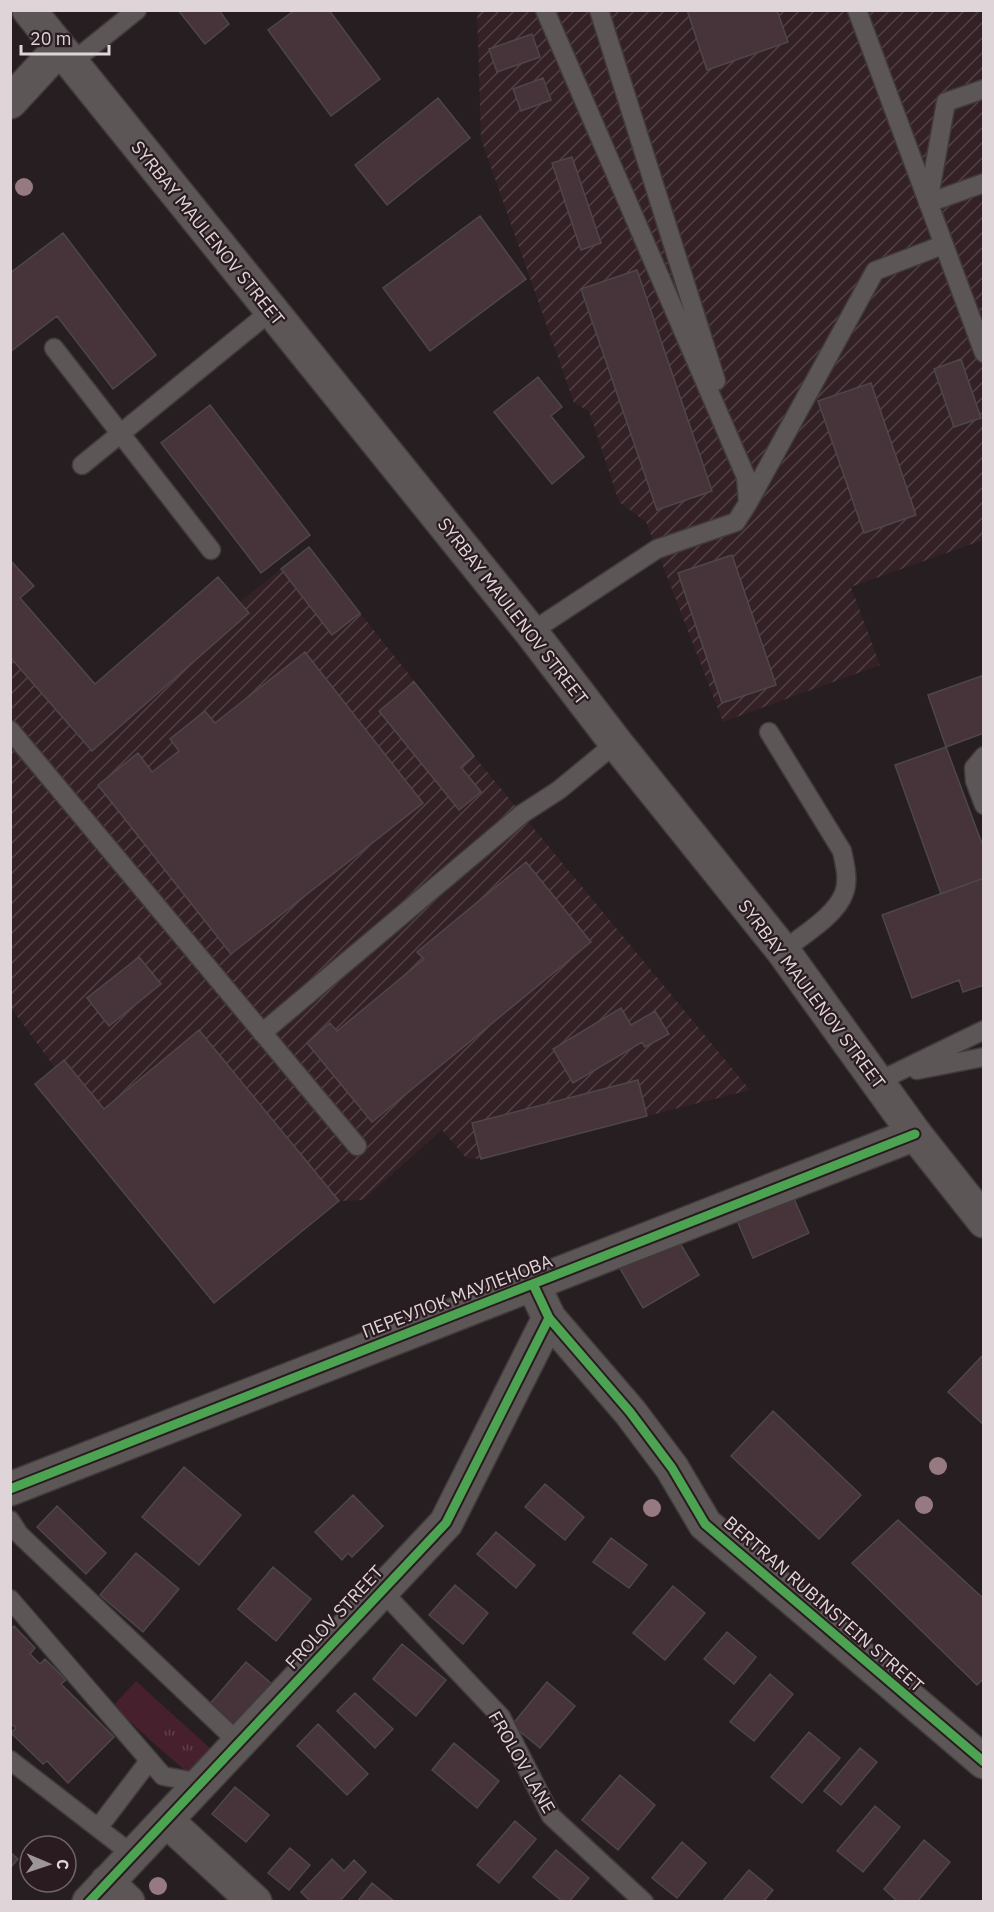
<svg xmlns="http://www.w3.org/2000/svg" width="994" height="1912" viewBox="0 0 994 1912" font-family="'IBM Plex Sans',sans-serif">
<defs>
<pattern id="industrial-furrows" width="10" height="10" patternUnits="userSpaceOnUse" patternTransform="scale(1.5)"><rect width="10" height="10" fill="#342126"/><path d="M-1 1l2-2M0 10L10 0M9 11l2-2" fill="none" stroke="#514045"/></pattern>
<pattern id="park-tufts" width="24" height="20" patternUnits="userSpaceOnUse" patternTransform="scale(1.5)"><rect width="24" height="20" fill="#47202d"/><path d="M3 7l-1-3M5 7V3M7 7l1-3M15 17l-1-3M17 17v-4M19 17l1-3" fill="none" stroke="#61404b"/></pattern>
</defs>
<rect width="100%" height="100%" fill="#261e20"/>
<path fill="url(#industrial-furrows)" d="M477,11h506v529l-132,47 29,78 -157,57 -77,-200 -27,-20 -30,-91 -15,-8 -93,-264z
M281,569l51,66 28,-22 114,143 276,334 -103,26 -9,-35 -166,42 9,36 -15,-1 -24,-28 -79,70 -24,1 -139,-170 -96,78 -49,-41 -44,-60 -1,-351 82,93 157,-137 -9,-11z"/>
<path fill="#47202d" d="M136,1681l35,32 -22,26 -36,-33z"/>
<path fill="url(#park-tufts)" d="M171,1713l39,35 -22,25 -39,-34z"/>
<path fill="#46343a" stroke="#4e474a" stroke-width="1.5" d="M178,10h41l10,14 -24,20z
M295,10h34l51,69 -49,37 -63,-86z
M687,10h90l11,32 -81,28z
M532,34l8,23 -43,15 -8,-23z
M543,78l8,22 -30,11 -8,-22z
M438,98l32,40 -83,67 -32,-40z
M572,157l29,86 -20,7 -29,-87z
M480,216l46,63 -96,72 -47,-63z
M63,233l93,122 -43,34 -56,-73 -47,36v-79z
M637,270l75,221 -55,19 -76,-221z
M961,359l20,59 -27,9 -20,-58z
M538,377l24,30 -11,9 33,41 -32,27 -58,-72z
M871,383l45,132 -52,18 -46,-132z
M210,405l100,130 -49,38 -100,-130z
M309,547l51,66 -28,22 -51,-66z
M732,555l44,130 -54,18 -44,-130z
M10,560l24,26 -14,12 75,86 123,-107 31,36 -157,138 -82,-94z
M305,652l118,151 -192,151 -133,-169 40,-32 14,19 27,-21 -9,-12 35,-28 10,12z
M984,675v58l-38,14 -18,-52z
M414,682l60,74 -13,11 20,25 -22,18 -80,-99z
M946,747l38,102v29l-43,16 -46,-129z
M526,862l65,80 -219,180 -65,-79 23,-20 7,8 87,-72 -7,-7z
M984,878v107l-21,7 -4,-12 -47,18 -30,-83z
M139,957l22,27 -52,42 -22,-28z
M621,1008l10,17 24,-14 14,23 -24,13 -3,-5 -69,41 -20,-34z
M199,1030l140,171 -125,102 -179,-219 29,-24 40,49z
M638,1080l9,36 -166,43 -9,-36z
M788,1185l21,48 -56,25 -21,-49z
M674,1233l25,42 -56,33 -25,-43z
M983,1355h1v70l-36,-33z
M773,1411l88,84 -42,44 -88,-83z
M184,1467l57,48 -42,50 -57,-48z
M545,1484l39,33 -19,23 -40,-33z
M353,1495l30,31 -31,31 -4,-4 -6,7 -27,-28z
M57,1506l49,47 -20,21 -49,-47z
M898,1520l86,79v79l-7,7 -125,-122z
M496,1532l39,33 -19,23 -39,-34z
M611,1538l36,27 -18,23 -36,-26z
M136,1553l43,36 -36,43 -43,-37z
M273,1567l38,32 -35,42 -38,-32z
M455,1585l33,28 -25,31 -34,-29z
M673,1586l32,27 -40,47 -32,-27z
M14,1626l21,22 -5,6 10,10 5,-5 21,21 -5,4 53,53 -46,46 -21,-22 -4,3 -32,-31 5,-5 -6,-5v-94z
M727,1632l29,25 -22,27 -30,-25z
M402,1644l44,36 -30,36 -43,-37z
M246,1662l26,22 -36,43 -27,-22z
M770,1674l23,20 -39,47 -24,-19z
M547,1682l28,24 -35,42 -28,-23z
M355,1693l38,36 -18,19 -38,-37z
M318,1724l50,50 -21,21 -50,-49z
M809,1732l31,26 -38,45 -31,-26z
M454,1743l45,38 -22,27 -45,-38z
M860,1748l17,14 -36,43 -17,-14z
M620,1775l35,30 -37,45 -36,-30z
M235,1787l34,28 -23,27 -34,-28z
M875,1806l25,21 -37,45 -26,-21z
M515,1821l21,18 -37,44 -22,-18z
M924,1840l26,22 -33,40h-19l-14,-13z
M682,1842l24,21 -29,35 -25,-20z
M290,1848l20,17 -21,25 -21,-17z
M556,1850l33,28 -20,24h-6l-30,-25z
M10,1852l8,7 -8,9z
M332,1859l12,12 10,-11 12,12 -27,30h-28l-10,-10z
M749,1870l24,20 -10,12h-41z
M372,1883l23,19h-38z"/>
<g fill="none" stroke-linecap="round" stroke-linejoin="round">
<defs>
<path id="service" d="M599,10l117,371
M857,10l127,343
M71,63l66,-53
M984,89l-38,13 -18,101 56,-20
M54,348l157,202
M82,465l189,-154
M748,503l127,-232 68,-26
M531,632l126,-83 79,-27 12,-19 -2,-26 -201,-467
M10,730l347,416
M769,732l73,119c3,14 7,29 2,42 -8,23 -43,43 -61,58
M984,756l-10,12 1,13 9,24
M262,1033l260,-219 37,-24 57,-47
M917,1070l67,-13
M877,1082l107,-52
M10,1520l9,14 220,209
M382,1591l119,126 50,99 93,86
M10,1599l153,177 38,7
M10,1760l123,95
M98,1828l51,-67"/>
<path id="minor" d="M540,1299l9,19 81,94 42,56 33,56 279,238
M10,1489l905,-355
M166,1820l89,82
M107,1882l21,20
M89,1902l357,-379 103,-205"/>
<path id="tertiary" d="M10,102l49,-53"/>
<path id="secondary" d="M29,10l502,622 85,111 167,208 132,183 69,87"/>
</defs>
<use href="#service" stroke="#403a3b" stroke-width="21"/>
<use href="#minor" stroke="#403a3b" stroke-width="36"/>
<use href="#tertiary" stroke="#403a3b" stroke-width="36"/>
<use href="#secondary" stroke="#403a3b" stroke-width="36"/>
<use href="#service" stroke="#5c5657" stroke-width="18"/>
<use href="#minor" stroke="#5c5657" stroke-width="33"/>
<use href="#tertiary" stroke="#5c5657" stroke-width="33"/>
<use href="#secondary" stroke="#5c5657" stroke-width="33"/>
<defs>
<path id="cycleway" d="M533,1284l16,34 81,94 42,56 33,56 279,238
M10,1489l905,-355
M89,1902l357,-379 103,-205"/>
</defs>
<use href="#cycleway" stroke="#291b1f" stroke-width="13"/>
<use href="#cycleway" stroke="#4ca352" stroke-width="9"/>
</g>
<g fill="#977a81">
<circle cx="24" cy="187" r="9"/>
<circle cx="938" cy="1466" r="9"/>
<circle cx="924" cy="1505" r="9"/>
<circle cx="652" cy="1508" r="9"/>
<circle cx="158" cy="1886" r="9"/>
</g>
<g text-anchor="middle" dominant-baseline="central" stroke-width="4.5" stroke-linejoin="round" paint-order="stroke">
<g font-size="18" fill="#dfd5d8" stroke="#291b1f">
<text transform="translate(208 233) rotate(51)">SYRBAY MAULENOV STREET</text>
<text transform="translate(513 611) rotate(52)">SYRBAY MAULENOV STREET</text>
<text transform="translate(812 994) rotate(53)">SYRBAY MAULENOV STREET</text>
<text transform="translate(457 1296) rotate(-21)">ПЕРЕУЛОК МАУЛЕНОВА</text>
<text transform="translate(824 1604) rotate(41)">BERTRAN RUBINSTEIN STREET</text>
<text transform="translate(334 1617) rotate(-47)">FROLOV STREET</text>
<text transform="translate(522 1762) rotate(60)">FROLOV LANE</text>
</g>
</g>
<rect width="994" height="1912" fill="none" stroke="#dfd5d8" stroke-width="24"/>
<g transform="translate(48 1864) rotate(92)"><circle r="28" fill="#291b1f" stroke="#726569" stroke-width="1.5"/>
<path d="M0-4.5L10 22L0 15L-10 22Z" fill="#9e9598"/>
<text y="-9" font-size="16" font-weight="bold" text-anchor="middle" fill="#dfd5d8">С</text>
</g>
<path d="M21 45v9h88v-9" fill="none" stroke="#dfd5d8" stroke-width="3"/>
<text x="30" y="45" font-size="18" fill="#dfd5d8" stroke="#291b1f" stroke-width="4.5" paint-order="stroke">20 m</text>
</svg>
